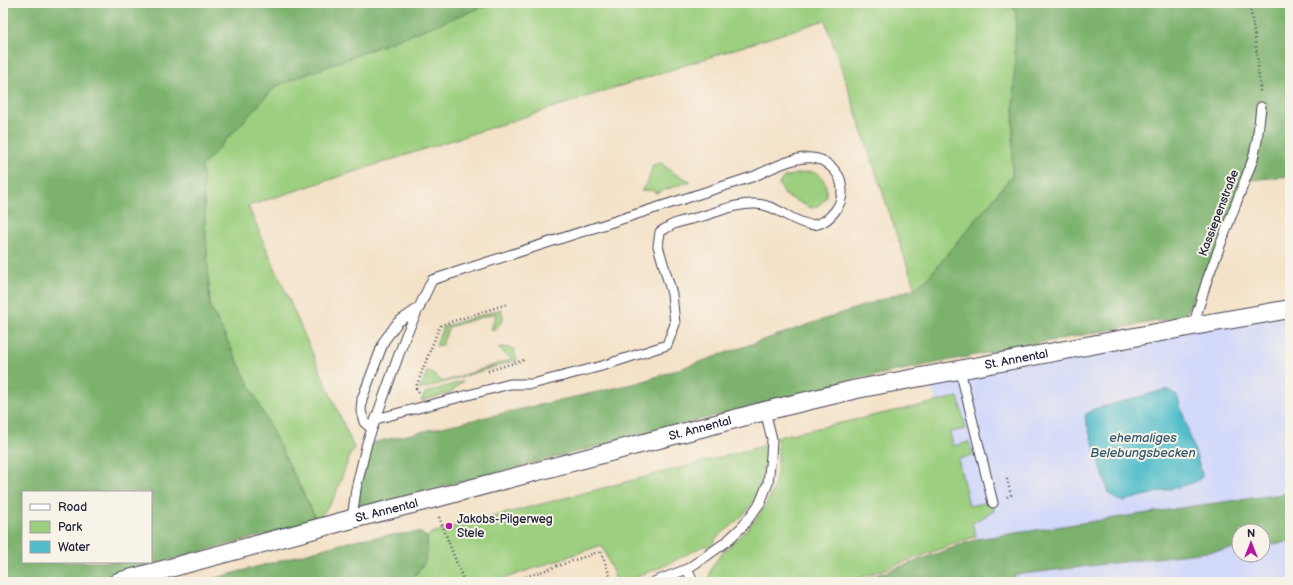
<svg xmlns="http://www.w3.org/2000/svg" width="1293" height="585" viewBox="0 0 1293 585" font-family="'Balsamiq Sans',sans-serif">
<rect width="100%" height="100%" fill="#f7f3e8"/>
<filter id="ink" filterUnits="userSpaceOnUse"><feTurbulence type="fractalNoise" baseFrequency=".025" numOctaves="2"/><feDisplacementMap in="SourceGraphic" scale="8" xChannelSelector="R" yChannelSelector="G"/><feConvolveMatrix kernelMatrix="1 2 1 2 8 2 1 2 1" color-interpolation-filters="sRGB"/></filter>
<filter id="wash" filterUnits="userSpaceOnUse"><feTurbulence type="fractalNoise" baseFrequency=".012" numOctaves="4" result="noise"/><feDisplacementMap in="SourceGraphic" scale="16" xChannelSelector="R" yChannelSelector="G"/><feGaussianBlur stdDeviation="0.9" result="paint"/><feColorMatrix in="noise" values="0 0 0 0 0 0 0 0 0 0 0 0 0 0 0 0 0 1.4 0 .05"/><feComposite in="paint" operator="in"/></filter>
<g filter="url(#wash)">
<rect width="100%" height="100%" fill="#f4e2c8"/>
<path fill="#d3d9f9" d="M1290,310v183l-96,13 -217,33 -49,-162z
M1290,542v40h-274l-2,-7 225,-27v7h24v-10z"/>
<path fill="#9ccf7f" stroke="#5f785d" d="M493,3h515l8,7 -4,166 -85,103 -12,10 -90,-269 -577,186 106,242 -4,7 -16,43 -17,23 -107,-215 -8,-140 74,-80z
M662,163c8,9 18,14 29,18l-35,12 -5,-3 -10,1 7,-10 5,-16z
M807,172c3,0 7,0 9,1 9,4 14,19 8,27 -4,5 -8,7 -13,8l-26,-13 -6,-11 5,-7z
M501,309c2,7 4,10 -2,16 -3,3 -4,4 -8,5l5,-17 -47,14 -7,18 -6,1 7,-19z
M503,347l11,2 3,11 -98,30 9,-20 15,12 69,-23 -14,-11z
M463,381l-13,12 -29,8 4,-8z
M958,397l8,32 -16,3 3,14 16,-4 4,13 -15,4 11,47 24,-5 1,10 -22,12 4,13 -127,46h-139c-5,-19 27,-42 39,-55 10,-11 23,-30 26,-44 4,-15 3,-31 2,-46z
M767,445c-2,10 -3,21 -5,31 -6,32 -23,44 -47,63v3l-8,6 -2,-3 -41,21 -41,16h-6l-15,-37 -102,35v2h-86l-1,-4c14,-17 14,-19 14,-41l4,-4z"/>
<path fill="#7db26e" stroke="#506a54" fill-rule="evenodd" d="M3,3h490l-217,83 -74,80 8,140 107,215 -230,61h-84zM23,492h128v70h-128z
M1008,3h282v173l-40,4 -65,136 -189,35 -139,28 -500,130 10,-65 274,-62 274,-94 12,-9 85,-103 4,-166z
M1290,493v49l-27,3v-14h-24v17l-225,27 2,7h-158l119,-43 217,-33z
M419,532l8,5c0,22 0,24 -14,41l1,4h-213l158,-43z"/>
<path fill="#51bdcb" stroke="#3a7083" d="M1164,390h5l8,5 25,79 -1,4 -8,5 -69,18c-7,0 -11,-3 -15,-8l-24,-75 1,-4 8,-5z"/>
</g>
<g filter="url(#ink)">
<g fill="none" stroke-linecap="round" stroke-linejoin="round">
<defs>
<path id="service" d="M1193,326l14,-46 46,-121 4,-18 4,-34
M960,370l33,133
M372,429l-8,-7 -3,-11 1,-12 22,-58 14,-19 22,-15
M352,519l4,-30 11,-46 39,-108 26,-55 323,-104c17,-8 47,-24 66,-16 3,1 6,4 8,5 5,4 9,9 11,14 4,12 2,23 -5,32 -26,34 -49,-6 -79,-7 -18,-1 -36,7 -53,12 -10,3 -20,4 -29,8 -5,2 -9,5 -14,8l-2,14 14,48 3,30 -8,21 -65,21 -70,18h-22l-134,35
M687,569l6,13
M654,582l33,-13 18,-12 21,-15 17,-16 17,-23 8,-20 3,-27 1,-17 -7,-28"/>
<g id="minor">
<path id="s1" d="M118,582l234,-63 80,-20 333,-88 92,-22 336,-63 97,-17"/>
</g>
</defs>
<use href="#service" stroke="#423f50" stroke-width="11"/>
<use href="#minor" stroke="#423f50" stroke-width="20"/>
<path stroke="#423f50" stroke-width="2.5" stroke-dasharray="1 3" stroke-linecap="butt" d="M1249,3c6,29 9,59 11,89
M488,371l36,-11
M419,392l-3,-3 1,-5 22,-56 2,-3 66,-21
M1007,497l4,-2 -4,-16
M439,517l25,65
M511,582l90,-31 11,31"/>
<use href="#service" stroke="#fff" stroke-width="9"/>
<use href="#minor" stroke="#fff" stroke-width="18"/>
</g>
</g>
<circle fill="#b5179e" stroke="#f7f3e8" stroke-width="1.5" cx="449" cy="526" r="4"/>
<g text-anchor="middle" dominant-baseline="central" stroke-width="4" stroke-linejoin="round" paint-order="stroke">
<g font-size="12" fill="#22223b" stroke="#f7f3e8">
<text transform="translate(1219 213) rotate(-69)">Kassiepenstraße</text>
<text stroke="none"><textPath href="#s1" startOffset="926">St. Annental</textPath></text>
<text stroke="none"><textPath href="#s1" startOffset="602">St. Annental</textPath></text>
<text stroke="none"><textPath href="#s1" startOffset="278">St. Annental</textPath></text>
</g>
<g font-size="12" fill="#22223b" stroke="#f7f3e8" text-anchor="start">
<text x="457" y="519">Jakobs-Pilgerweg<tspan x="457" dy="14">Stele</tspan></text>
</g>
<g font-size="13" font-style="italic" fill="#32586d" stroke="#f7f3e8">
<text x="1143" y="438">ehemaliges<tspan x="1143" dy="15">Belebungsbecken</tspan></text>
</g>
</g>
<rect width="1293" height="585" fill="none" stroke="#f7f3e8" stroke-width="16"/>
<rect x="22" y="491" width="130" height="72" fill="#f7f3e8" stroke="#a29fa3"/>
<rect x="30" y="504" width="20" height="6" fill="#ffffff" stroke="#a29fa3"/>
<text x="58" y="511" font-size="12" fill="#22223b">Road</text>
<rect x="30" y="521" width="20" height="12" fill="#9ccf7f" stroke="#a29fa3"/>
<text x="58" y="531" font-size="12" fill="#22223b">Park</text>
<rect x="30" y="541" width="20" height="12" fill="#51bdcb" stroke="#a29fa3"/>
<text x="58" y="551" font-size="12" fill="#22223b">Water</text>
<g transform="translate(1251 543)"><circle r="19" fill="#f7f3e8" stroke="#a29fa3"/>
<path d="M0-3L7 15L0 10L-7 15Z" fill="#b5179e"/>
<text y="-6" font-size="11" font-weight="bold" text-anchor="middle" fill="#22223b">N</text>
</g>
</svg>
